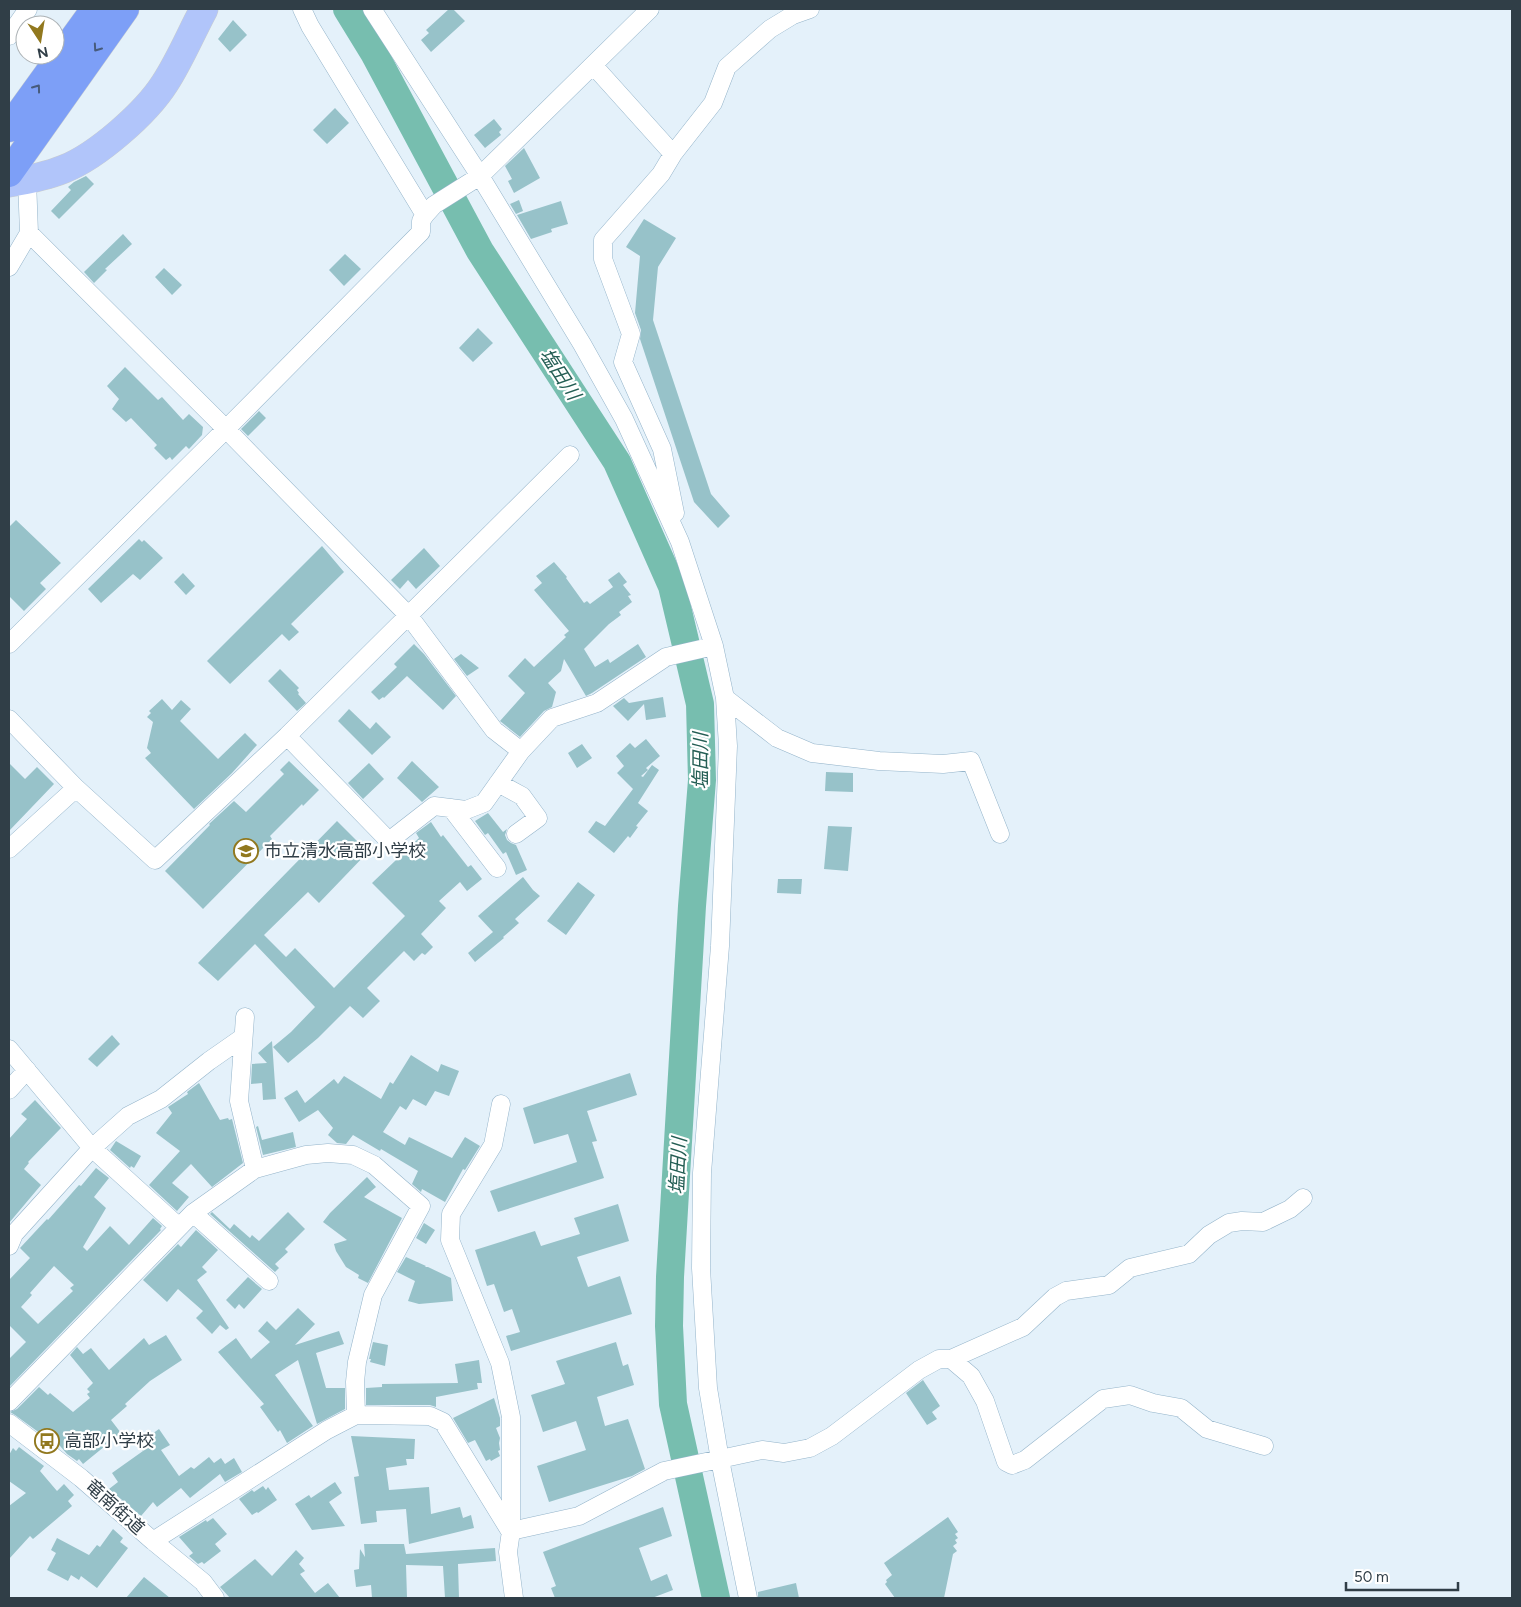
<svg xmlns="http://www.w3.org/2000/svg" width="1521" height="1607" viewBox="0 0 1521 1607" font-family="Figtree,'Noto Sans JP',sans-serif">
<rect width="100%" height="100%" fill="#e4f1fa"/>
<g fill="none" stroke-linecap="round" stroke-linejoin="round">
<path stroke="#77beaf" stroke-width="28" d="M347,9l27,44 106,198 137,211 55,124 28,118 2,76 -10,126 -22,371 -1,49 4,78 43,194"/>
</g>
<path fill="#97c2c9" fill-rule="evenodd" d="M449,9h4l12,12 -34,31 -10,-12 8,-7 -3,-3z
M233,20l14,15 -17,17 -12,-13z
M335,108l14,15 -22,21 -14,-14z
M494,119l8,10 -3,3 2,3 -16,13 -11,-13z
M524,148l16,30 -26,15 -6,-12 4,-2 -7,-13z
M86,176l8,8 -35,35 -8,-8 20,-21 -3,-3 6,-5z
M519,200l4,11 -7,3 -6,-10z
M561,201l7,23 -17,5 1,3 -21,7 -14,-24z
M644,219l32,19 -18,29 -5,53 58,174 19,22 -12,12 -24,-26 -54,-163 1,-9 -6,-17 5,-57 -14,-9z
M123,234l9,10 -27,25 2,1 -13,13 -10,-11z
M345,254l16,15 -17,17 -15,-16z
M164,268l18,17 -10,10 -17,-18z
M478,328l15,15 -20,19 -14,-14z
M125,367l33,33 4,-3 21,23 6,-6 14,13 -1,8 -13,14 -3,-3 -14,14 -2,-3 -4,3 -12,-12 3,-3 -26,-27 -5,4 -14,-13 7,-10 -12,-13z
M259,411l7,7 -18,18 -7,-7z
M16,520l45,43 -21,20 6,6 -22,22 -15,-15v-69z
M139,539l3,3 2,-2 19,18 -23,22 -7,-6 -32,29 -13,-14z
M322,546l22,26 -53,52 8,8 -10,9 -7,-7 -52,50 -23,-23z
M424,548l16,18 -24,23 -8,-9 -8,9 -9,-9z
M554,562l13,15 -1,1 18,25 3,-2 3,3 23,-17 -5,-7 11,-8 8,10 -4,3 8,10 -3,1 4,6 -13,10 2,3 -12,9 -25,25 11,18 13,-8 2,4 28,-19 8,13 -54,36 -6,3 -22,-37 -3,12 -13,12 8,9 -4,15 -8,4 -24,26 -20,-16 25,-28 -17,-17 17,-18 9,9 32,-30 -2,-2 5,-4 -35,-41 8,-7 -6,-7z
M183,573l12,13 -9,9 -12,-13z
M414,644l10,10 32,42 -13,14 -36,-34 -23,22 -1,-1 -4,3 -8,-8 26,-25 -3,-3z
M461,654l18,14 -12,8 -13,-17z
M280,669l19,19 -2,2 2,3 -1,1 8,9 -9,8 -29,-30z
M663,697l3,20 -20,3 -2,-16 -16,17 -15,-15 11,-8 5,5z
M162,699l10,11 9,-10 10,9 -11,12 38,38 27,-26 12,12 -25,28 -38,36 -49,-51 6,-5 -4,-5 6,-26 -6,-5 4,-4 -2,-2z
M349,709l21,20 6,-7 15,15 -19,18 -34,-34z
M646,739l14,17 -14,12 2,2 -7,6 2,1 9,-12 7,5 -21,33 10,8 -12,15 2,1 -8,11 -2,-2 -14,17 -26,-21 8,-11 9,5 28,-37 -16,-16 7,-7 -8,-10 14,-13 5,5z
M582,744l10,14 -15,10 -9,-15z
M289,761l30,29 -16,16 -1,-2 -32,32 2,3 -69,70 -38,-38 45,-46 -1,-1 25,-23 12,11 38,-38 -4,-4z
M412,761l27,26 -17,15 -25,-24z
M9,763l16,16 12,-12 17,17 -45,47z
M369,763l15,16 -21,20 -15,-16z
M826,772l27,1v19l-28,-1z
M488,813l15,19 4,-3 -2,6 2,5 4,3 5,2 11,25 -11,5 -10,-23 -3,2 -15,-21 -3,2 -10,-14z
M337,821l31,31 -49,51 -11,-11 -44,43 22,22 9,-9 39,40 71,-72 -33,-33 47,-45 -3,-5 15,-11 10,15 2,-2 25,32 3,-2 11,14 -15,12 -7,-9 -21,19 7,7 -25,26 12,13 -8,8 -3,-2 -8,8 -10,-10 -37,37 13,13 -17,17 -13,-12 -32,32 -30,25 -15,-16 18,-15 24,-25 -60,-63 -37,37 -20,-18z
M828,826l24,1 -4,44 -24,-2z
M523,877l10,13 7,6 -25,23 4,4 -16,14 1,1 -29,24 -7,-9 25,-21 -15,-16z
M778,879h24l-1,15 -24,-1z
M578,882l17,13 -29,40 -19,-14z
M112,1035l8,9 -23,23 -9,-8z
M272,1041l4,58 -13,1 -1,-17 -11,1 1,-20 15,-1 -9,-10z
M411,1055l27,17 3,-8 18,7 -10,25 -14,-5 -9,15 -13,-7 -7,11 -6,-4 -17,26 22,13 4,-8 43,21 13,-21 15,9 -15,24 -2,-1 -18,33 -23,-13 -1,3 -9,-8 6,-13 -37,-22 -1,2 -27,-16 -7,9 -9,-1 -9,-8 5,-7 -15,-18 -19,12 -15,-24 13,-8 8,13 29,-24 4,5 6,-8 37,23 9,-17 3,2z
M630,1073l7,22 -50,16 10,30 -5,1 12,36 -106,34 -8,-21 87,-29 -9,-28 -34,10 -11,-36z
M199,1083l21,37 8,-2 1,2 3,-1 11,44 -31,24 -21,-23 -19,19 17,14 -12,14 -28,-26 31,-34 -24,-18 16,-20 -4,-6 20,-13 -1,-2z
M35,1100l26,28 -33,34 1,1 -5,6 17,16 -32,38v-84l18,-20 -6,-5z
M258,1126l4,14 31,-8 3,15 -33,8 -7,-28z
M116,1141l25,15 -7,12 -3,-2 -1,2 -20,-18z
M96,1168l13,10 -15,19 12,11 -23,39 4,4 23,-25 19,19 24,-27 9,8 -2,3 1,1 -152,157v-28l17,-17 -17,-17v-45l21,-22 -10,-10 27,-29 1,1 31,-35 2,1zM54,1266l20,19 -4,3 3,3 -35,33 -17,-17 11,-12 -2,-2z
M367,1177l9,10 -12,10 38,21 -34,65 -10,-5 1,-3 -13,-8 -10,-16 -2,-7 13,-4 -24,-18 7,-9z
M618,1204l11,37 -52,16 11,30 32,-11 12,38 -121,37 -5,-15 14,-4 -8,-23 -8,3 -10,-28 -7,2 -12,-36 60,-19 6,15 39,-12 -6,-16z
M212,1212l18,17 4,-5 16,14 2,-3 7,6 29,-29 17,17 -20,20 3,3 -13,12 4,4 -4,4 -65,-58z
M424,1223l11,7 -9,14 -10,-6z
M196,1230l22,20 -16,17 5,5 -10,8 32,48 -3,2 -6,-5 -8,9 -16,-16 7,-7 -25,-22 -11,13 -24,-22 35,-36 3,3z
M406,1257l20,9 -1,1h3l23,11 2,23 -34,3 -11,-3 7,-20 -18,-9z
M248,1277l14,12 -18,20 -5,-5 -4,5 -9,-9z
M298,1308l17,16 -20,21 44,-14 5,13 -28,9 10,35h19v21l-28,15 -19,-64 -23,15 38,51 -26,17 -7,-13 -2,2 -18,-25 4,-3 -46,-52 18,-14 15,21 19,-17 -12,-11 9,-10 9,9z
M166,1335l16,25 -32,21 -25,23 2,2 -16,14 10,13 -38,31 -4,-5 -2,2 -10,-7 -13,-15 -2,3 -37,-27 -5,-3 7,-3 22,-22 9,8 2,-2 23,19 17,-14 -3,-4 3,-2 -3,-3 6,-6 -23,-28 7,-8 6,7 8,-6 18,22 35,-32 5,7z
M373,1342l15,3 -3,21 -15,-4 1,-3h-2z
M616,1342l7,24 5,-2 6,21 -37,12 8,29 23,-7 17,50 -13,7 -83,26 -12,-36 49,-16 -10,-29 -33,11 -12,-37 34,-11 -9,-23z
M479,1360l3,23h-5l1,6 -42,8v10l-6,-2h-64v-17l16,-1v-3l76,-1 -3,-19z
M923,1380l17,26 -8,6 5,7 -10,6 -21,-32z
M494,1398l6,20v8l-4,2 4,10 -1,5 1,7 -2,1 2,5 -9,5 -1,-2 -4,2 -11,-21 -7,3 -15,-25z
M159,1429l11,16 -9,5 18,26 12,-9 3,2 15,-12 5,6 7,-5 4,6 9,-6 8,14 -17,10 -5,-8 -30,24 -9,-10 -24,19 -4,-5 -12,14 -32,-27 9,-7 -6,-9 31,-22 -5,-7z
M351,1436l64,3 -1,20h-8l1,6 -21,3 3,22 40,-3 2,27 29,-7 3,11 8,-3 3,13 -65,16 -3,-35 -30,2 1,11 -16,2 -7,-47 5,-1z
M19,1447l25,19 -4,5 17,20 7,-7 10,11 -6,6 4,5 -39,33 -3,-3 -21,23v-53l17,-13 -17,-12v-26l4,-7 3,3z
M335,1482l7,11 -13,9 16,24 -33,4 -17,-26 14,-9 2,3z
M263,1486l3,4 2,-3 9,13 -19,13 -1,-1 -5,3 -13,-16 13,-9 2,2z
M663,1507l9,29 -33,12 12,33 16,-7 6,16 -21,8h-97l-4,-10 5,-2 -13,-34z
M948,1517l10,15 -3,2 3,4 -3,2 2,3 -4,3 4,5 -4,3 -9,44h-49l-10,-14 2,-2 -1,-2 6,-5 -8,-12z
M213,1518l14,16 -12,10 6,7 -17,13 -2,-2 -4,2 -9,-8 4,-3 -14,-16 27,-17 1,2z
M113,1529l10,9 -3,4 8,6 -31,40 -16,-12 -2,4 -8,-5 -3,6 -21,-11 9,-17 -5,-3 6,-12 32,17 8,-10 3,2z
M364,1544h40l2,10 89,-6 1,13 -38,3 1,34h-14l-2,-32 -37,-1 1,33h-35l-1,-13 -15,2 -2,-17 5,-1 1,-20 5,8z
M296,1550l8,8 -5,6 6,7 -5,3 15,19 13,-10 12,15h-110l-10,-11 35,-28 17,17z
M144,1577l26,21h-44z
M796,1583l3,15h-41v-6z"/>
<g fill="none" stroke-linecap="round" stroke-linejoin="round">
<defs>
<path id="minor" d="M372,9l108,167 102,168 42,75 56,123 34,104 11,52 3,48 -8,200 -18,227 -1,95 7,120 12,72 28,138
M9,36l19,-27
M593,65l80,89 -12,20 -58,66v19l28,75 -8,28 39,87 13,64
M673,154l40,-51 14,-36 43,-38 23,-14 17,-6
M425,215l9,-10 46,-29 170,-167
M29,233l197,196 183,187 85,114 27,21 31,-33 45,-15 69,-46 48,-11
M9,267l20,-34 -2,-53
M9,644l217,-215 195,-197v-11l4,-6 -115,-189 -8,-17
M725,698l52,40 35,15 67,8 64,3 28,-3 29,73
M9,719l67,69 79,72 132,-124 283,-281
M287,736l102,105 45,-35 32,4 18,-7 37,-52
M498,783l24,13 16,22 -22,16
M451,808l46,60
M9,849l67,-61
M245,1017l-6,84 16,68
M9,1049l83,99 87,79
M9,1090l18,-20
M501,1104l-8,41 -42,69 -1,26 50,123 11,54v114l-3,21 6,46
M193,1213l76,68
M9,1246l5,-12 78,-86 36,-32 33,-17 48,-38 33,-23
M951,1359l72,-32 32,-30 11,-6 43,-6 21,-17 59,-14 20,-19 20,-12 13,-2 21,1 27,-13 13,-11
M9,1402l184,-189 62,-44 51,-14 22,-2 25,2 21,10 47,41 -48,89 -16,67 -2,20 1,33
M9,1423l72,55 72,63 50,41 12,16
M511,1531l68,-15 85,-45 98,-21 22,3 26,-5 22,-12 87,-66 20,-11h12l20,17 14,25 21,61 6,3 13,-5 78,-61 27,-4 23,8 28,5 26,21 57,17
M153,1541l174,-111 29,-15 74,1 13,6 67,109"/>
<path id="primary" d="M9,183c18,-3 38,-7 55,-14 33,-13 82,-56 101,-86 15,-23 26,-50 39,-74"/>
<path id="motorway" d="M9,128l86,-119
M9,173l116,-164"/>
</defs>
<use href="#minor" stroke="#94b4ca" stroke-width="19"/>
<use href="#primary" stroke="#c9cdcf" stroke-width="29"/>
<use href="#motorway" stroke="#c9cdcf" stroke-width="29"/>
<use href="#minor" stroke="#fff" stroke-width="18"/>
<use href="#primary" stroke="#b1c5fa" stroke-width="28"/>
<use href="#motorway" stroke="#7d9ff7" stroke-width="28"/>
</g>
<defs><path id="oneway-chevron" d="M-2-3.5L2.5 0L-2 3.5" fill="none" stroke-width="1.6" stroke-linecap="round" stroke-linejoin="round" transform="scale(1.25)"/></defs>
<g stroke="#475b7c">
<use href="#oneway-chevron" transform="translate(97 48) rotate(125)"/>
<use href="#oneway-chevron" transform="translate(37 88) rotate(-54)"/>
</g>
<defs>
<symbol id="school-ring" viewBox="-11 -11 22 22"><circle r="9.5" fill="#fff" stroke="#91781e" stroke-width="1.5"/><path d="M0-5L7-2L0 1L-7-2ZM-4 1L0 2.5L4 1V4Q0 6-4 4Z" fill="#91781e"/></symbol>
<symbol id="bus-ring" viewBox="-11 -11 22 22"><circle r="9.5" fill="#fff" stroke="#91781e" stroke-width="1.5"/><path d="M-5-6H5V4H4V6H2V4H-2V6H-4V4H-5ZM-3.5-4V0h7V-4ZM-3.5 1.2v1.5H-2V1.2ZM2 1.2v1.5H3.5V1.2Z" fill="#91781e"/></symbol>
</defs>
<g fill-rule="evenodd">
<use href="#school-ring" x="232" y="837" width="28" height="28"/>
<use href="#bus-ring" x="33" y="1427" width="28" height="28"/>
</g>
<g text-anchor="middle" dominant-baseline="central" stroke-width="4.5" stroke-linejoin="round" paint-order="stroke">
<g font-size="18" fill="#303e47" stroke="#fff" text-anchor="start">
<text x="264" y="851">市立清水高部小学校</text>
<text x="64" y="1441">高部小学校</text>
</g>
<g font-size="18" fill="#303e47" stroke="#fff">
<text transform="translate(115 1507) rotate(42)">竜南街道</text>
</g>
<g font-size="19" font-style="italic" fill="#245e54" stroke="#fff">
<text transform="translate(560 374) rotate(57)">塩田川</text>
<text transform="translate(700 761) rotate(-90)">塩田川</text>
<text transform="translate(678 1166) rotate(-87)">塩田川</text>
</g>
</g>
<rect width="1521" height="1607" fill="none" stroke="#303e47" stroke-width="20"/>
<g transform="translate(40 40) rotate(168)"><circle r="24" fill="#ffffff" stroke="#acb2b5"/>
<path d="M0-4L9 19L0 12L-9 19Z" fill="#91781e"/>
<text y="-8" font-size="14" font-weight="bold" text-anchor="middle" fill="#303e47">N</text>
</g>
<path d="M1346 1582v8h112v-8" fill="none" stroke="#303e47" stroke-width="2.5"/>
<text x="1354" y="1582" font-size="15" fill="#303e47" stroke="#ffffff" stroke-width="4" paint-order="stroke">50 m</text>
</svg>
